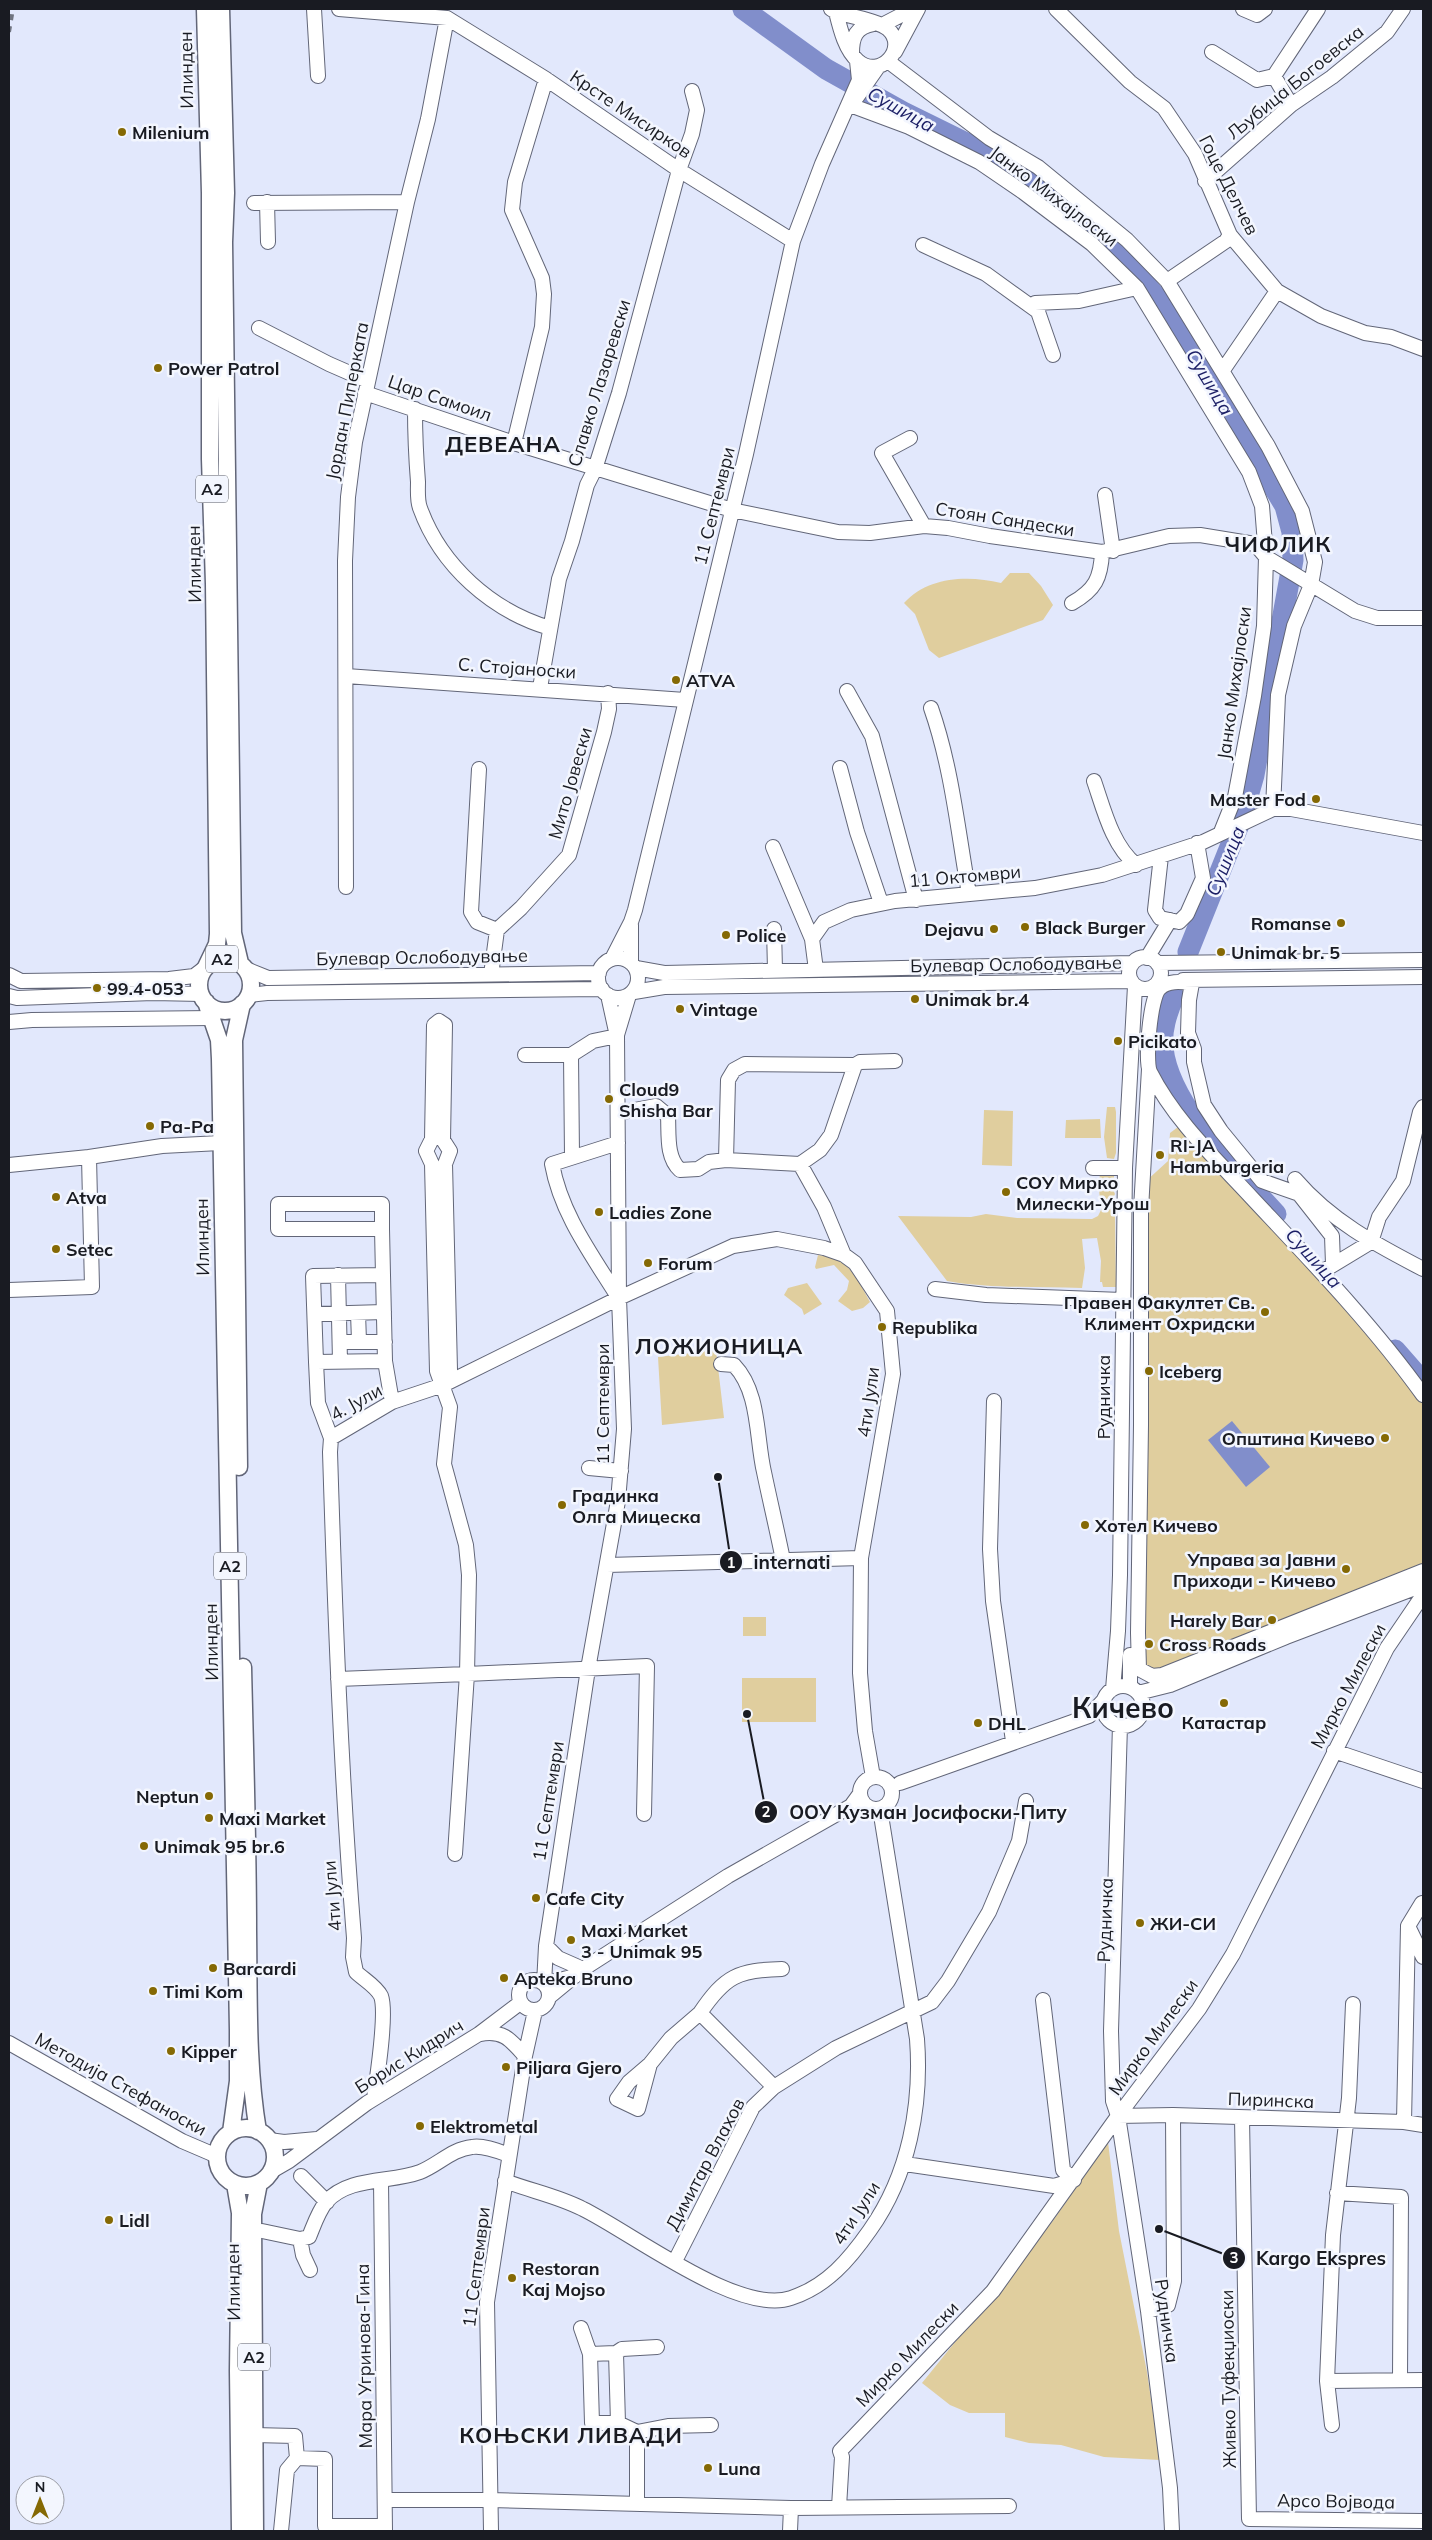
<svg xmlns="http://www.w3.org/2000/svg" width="1432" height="2540" viewBox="0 0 1432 2540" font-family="Mulish,sans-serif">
<rect width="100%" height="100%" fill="#e2e8fc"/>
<path fill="#e0ce9e" d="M1010,573h19l12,13 12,19 -10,15 -104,38 -10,-8 -14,-36 -11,-11c24,-27 65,-28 97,-20z
M1107,1107h8l1,5v41l-2,6 -7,-1 -3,-21z
M984,1110l29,1 -1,55 -30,-1z
M1100,1119l1,19h-36l1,-18z
M1178,1127l16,11 123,135 106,129v164l-248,99 -21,5 -10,-7 1,-481 23,-21 2,-28z
M1101,1170l13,3v7l-3,5 4,9 -4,7 -6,2 -5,-3c-1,-10 -2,-19 1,-30z
M1102,1208l13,2 1,77h-13l-1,-5h-2l1,-21 -4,-23 -15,1 3,29 -3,20c-46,-2 -91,1 -135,-7l-49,-65 73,1 15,-3 31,4 75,1 6,-3z
M818,1255c32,3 38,22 52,47l-7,6 -11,3 -14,-10 9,-11 2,-9 -15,-16 -18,4 -1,-2z
M807,1283l15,21 -18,11 -2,-6 -18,-14 4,-7z
M716,1350l8,68 -62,7 -4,-68z
M743,1617h23v19h-23z
M742,1678h74v44h-74z
M1108,2142l11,89 28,141 13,88 -56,-3 -43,-12 -32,-2 -24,-6v-24h-36l-19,-8 -28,-22 130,-161z"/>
<path fill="#818ecb" d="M1232,1421l38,46 -24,20 -38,-47z"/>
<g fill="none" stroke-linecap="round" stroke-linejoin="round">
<path stroke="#818ecb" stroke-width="21" d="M743,9l83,60 77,43 65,32 61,35 62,49 30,26 44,54 120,198 7,26 1,28 -39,215 -12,42 -54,135
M1174,996c-7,17 -13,34 -11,52 6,58 75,124 113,166
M1395,1350l28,32"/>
<defs>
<path id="minor" d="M314,9l4,67
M339,9l108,9 99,61 133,91 114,71
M831,9l5,3c13,4 43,9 52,17 21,19 -8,51 -30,32 -13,-11 -18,-33 -22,-49
M1056,9l74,73 34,26 31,46 35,81 47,56 44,25 44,17 26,4 32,12
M1243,9l14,6 8,-6
M882,25l31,-16
M895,52l23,-43
M1212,52l45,28 17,-4
M852,53c0,-16 4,-26 21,-29
M889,62l100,76 49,29 89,73 40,41 101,165 34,65 13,51 -4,23 -17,41 -16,69 -5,114
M857,97l21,-30
M850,105l59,22 70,35 44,30 69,52 45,44 112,184 13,34 4,51 -2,69 -10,70 -19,101 -14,35
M1291,105l-17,-29 44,-67
M1205,181l86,-76 41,-28 55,-45 16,-23
M267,202l1,40
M254,203l153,-1
M923,245l63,29 50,36
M1167,281l59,-40 4,-6
M259,328l70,36 39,17
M1053,355l-18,-52 44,-2 58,-13
M1223,370l54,-79
M365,393l149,50 218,67 106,22 32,1 54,-7 24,2 42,8 112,16 67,-16 31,-1 55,9 11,13 89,54 22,7h46
M415,409c0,24 1,48 3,73 0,8 -1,18 2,26 21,58 72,103 130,120
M910,438l-28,15 42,73
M514,443l28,-116 2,-33 -2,-16 -30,-68 3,-28 31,-103
M1105,495l8,56
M1072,603c23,-13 29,-25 30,-51
M346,676l339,24
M540,688l19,-109 13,-38 15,-56 8,-16 24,-76 60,-223 13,-36 5,-24 -5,-19
M847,691l25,45 44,164
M931,708c21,60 27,124 38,186
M840,768l17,64 24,71
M479,769l-8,143 6,10 20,8
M1094,781c10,29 18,64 42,84
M773,847l39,92
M1161,856l-6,54 5,8 19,4 8,-8 16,-36 -6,-35
M346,887l-1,-326 3,-64 7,-55 52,-240 21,-83 19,-101
M631,925v38
M774,929l1,41
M1129 973a16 16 0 1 1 32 0a16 16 0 1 1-32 0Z
M598 978a20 20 0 1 1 40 0a20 20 0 1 1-40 0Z
M1147,958l23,-38
M612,959l19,-37 4,-12 111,-456 47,-213 29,-77 37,-84 -2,-19
M1157,963l266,-3
M636,968l28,5 468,-10
M246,969l22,9 331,-5
M816,970l-4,-31 12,-17 27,-12 44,-9 140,-13 67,-13 101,-33 70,-33h18l132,24
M9,975l12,6 148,-2 25,-3 12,-9
M491,975l6,-45 24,-22 48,-53 35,-123 5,-23 -1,-16
M1183,980l240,-3
M634,992l30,-5 467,-6
M249,995l18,-2 335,-4
M9,996l8,2 136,-5 48,1
M9,1022l23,-2 180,-2
M617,1035l12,-40
M525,1055h46l1,101
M571,1055l22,-14 24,-5
M1149,1069l-8,140v216l-3,208 1,36 13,7 10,-1 261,-104
M618,1113l38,-7 12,10c1,19 -2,41 12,54l18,-1 11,-7 17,-2 74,4 20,-14 11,-15 24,-70 5,-3 35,-1
M618,1143l-66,21c9,50 40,91 66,133
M726,1160l2,-80 6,-10 11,-6 110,1
M800,1164l24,43 20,48
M9,1165l80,-8
M1093,1168h32
M1295,1179c36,42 80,65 128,90
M382,1229v-25h-104v25h104l1,46
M1333,1264l-1,-28 -33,-42 -37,-13 -41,-50 -17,-26 -10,-43v-13l-6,-16 1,-33 3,-17c-10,-1 -24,-3 -32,5 -10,8 -15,73 -10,84 25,49 65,86 102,126 59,63 120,126 171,197
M1328,1268l43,-26 8,-25 24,-36 17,-69 3,-5
M338,1275l2,86
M935,1289l51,6 136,5
M9,1290l83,-3 -3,-130 73,-11 58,-3
M358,1313l1,28
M315,1314l69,-2
M340,1342h45
M316,1362l-3,-86 70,-1 2,86
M721,1364l13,1c26,27 22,73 30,107 6,29 13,58 19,88
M443,1385l7,-15 -5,-206 5,-13 -7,-11 2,-115 -6,-4 -5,4 -2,114 -6,12 6,13 5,207 13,36 -6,57 22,81 3,30 -2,99 180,-8 -3,148
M994,1401l-4,148 3,52 20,140
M331,1438l-13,-35 -2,-41 69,-1 7,41
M589,1468l32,3
M607,1565l254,-7
M338,1679l129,-5 -12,180
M1103 1706a20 20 0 1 1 40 0a20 20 0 1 1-40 0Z
M1130,1687v-32
M1113,1689l5,-58 2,-56 5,-407 10,-182
M1138,1693l32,-8 116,-48 137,-52
M1120,1725l-9,306 2,70 5,15 30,195 22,177 2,43
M1334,1751l89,30
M860 1793a16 16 0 1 1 32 0a16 16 0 1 1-32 0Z
M900,1783l189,-67 14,-15
M1422,1903l-14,23 15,31
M546,1946l12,12 25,11
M575,1976l-31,8 2,-38 42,-277 30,-168 6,-72 -5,-131 -2,-262 -9,-41
M519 1995a15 15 0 1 1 30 0a15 15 0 1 1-30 0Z
M549,1997l34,-28 145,-93 123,-70 8,-11
M700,2013c25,-37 38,-43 82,-44
M480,2034c23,-4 30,5 45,22
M9,2043l173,98 35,15
M650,2064l-12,45 -21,-10 12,-17 21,-18 21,-26 29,-25 74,74
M374,2098c3,-19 13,-86 7,-102 -5,-10 -18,-17 -25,-24l-3,-15 1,-19c-13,-162 -19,-324 -24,-486l1,-14 61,-36 51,-17 176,-87 114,-52 44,-7 47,9 20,7 11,8 32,48 6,63 -32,184 -1,115 5,58 8,46
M1118,2116l55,-1 231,7 19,3
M1242,2118l7,401 174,2
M1404,2122l4,-196
M269,2140l15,2 33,-3
M905,2164l149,22 20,-6 -11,-10 -20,-170
M270,2172l19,-11 78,-58 112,-69 41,-31
M301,2176l26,26
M381,2181l4,350
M505,2181c26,10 53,15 78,28 49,24 156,107 208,89 36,-12 58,-38 79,-68 39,-55 52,-125 47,-191l-37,-230
M1337,2193l64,4 -1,182
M262,2231l38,8 3,16 7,15
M300,2239l9,-2c5,-12 9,-25 17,-35 23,-26 65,-19 94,-30 18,-7 32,-23 52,-25 11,-2 26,4 37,8
M675,2261l78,-154 21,-20 62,-39 96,-46 16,-21 41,-69 30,-71 7,-40
M1148,2311l20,-6 6,-24 -1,-166
M581,2328l9,26
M616,2353l6,-4 35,-2
M1327,2381l96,-1
M618,2423h-26l-2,-69 26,-1 2,70 19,9v72
M1332,2425l-5,-44 6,-146 16,-137 4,-94
M637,2432l31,-6 43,-1
M254,2435l41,1 2,22
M385,2500h105l301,8 218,-2
M839,2507l3,-50 -2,-6 153,-160 125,-175 81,-107 34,-55 154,-306 36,-53
M281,2531l6,-61 10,-12 28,1v67h60
M491,2531l-4,-229 38,-246 10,-45
M790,2531l1,-23"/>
<path id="major" d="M205,9l5,184v266l4,125 4,350 -1,10 -11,23
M221,9l5,184 -2,49 9,691 7,30
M199 985a26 26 0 1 1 52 0a26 26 0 1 1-52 0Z
M206,1002l13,38 1,19 18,971v51l-7,51
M239,1467l-5,-427 8,-36
M243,1667c2,88 5,176 5,264 1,67 -1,135 10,200
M217 2157a29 29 0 1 1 58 0a29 29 0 1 1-58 0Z
M235,2184l5,29 -2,158 2,160
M255,2531l-2,-317 6,-31"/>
</defs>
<use href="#minor" stroke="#626678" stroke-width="16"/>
<use href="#major" stroke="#626678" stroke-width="19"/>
<use href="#minor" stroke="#fff" stroke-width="14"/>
<use href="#major" stroke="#fff" stroke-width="16"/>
<path stroke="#707480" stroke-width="4" stroke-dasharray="6 6" stroke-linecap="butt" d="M9,32l4,-23"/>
</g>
<g fill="#856904" stroke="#f3f6fe" stroke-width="2">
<circle cx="122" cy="132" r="5"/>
<circle cx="158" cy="368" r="5"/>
<circle cx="676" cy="680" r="5"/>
<circle cx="1316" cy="799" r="5"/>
<circle cx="1341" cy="923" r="5"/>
<circle cx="1025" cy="927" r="5"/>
<circle cx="994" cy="929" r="5"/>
<circle cx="726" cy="935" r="5"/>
<circle cx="1221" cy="952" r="5"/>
<circle cx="97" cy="988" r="5"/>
<circle cx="915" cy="999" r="5"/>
<circle cx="680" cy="1009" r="5"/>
<circle cx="1118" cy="1041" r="5"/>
<circle cx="609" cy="1099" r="5"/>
<circle cx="150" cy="1126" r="5"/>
<circle cx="1160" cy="1155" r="5"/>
<circle cx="1006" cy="1192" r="5"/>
<circle cx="56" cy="1197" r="5"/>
<circle cx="599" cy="1212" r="5"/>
<circle cx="56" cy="1249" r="5"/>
<circle cx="648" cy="1263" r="5"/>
<circle cx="1265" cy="1312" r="5"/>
<circle cx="882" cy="1327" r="5"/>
<circle cx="1149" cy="1371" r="5"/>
<circle cx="1385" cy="1438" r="5"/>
<circle cx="562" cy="1505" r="5"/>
<circle cx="1085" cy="1525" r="5"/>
<circle cx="1346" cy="1569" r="5"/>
<circle cx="1272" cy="1620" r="5"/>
<circle cx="1149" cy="1644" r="5"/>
<circle cx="1224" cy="1703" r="5"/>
<circle cx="978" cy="1723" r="5"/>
<circle cx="209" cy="1796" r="5"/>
<circle cx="209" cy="1818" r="5"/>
<circle cx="144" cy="1846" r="5"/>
<circle cx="536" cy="1898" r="5"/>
<circle cx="1140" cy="1923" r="5"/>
<circle cx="571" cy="1940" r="5"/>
<circle cx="213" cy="1968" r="5"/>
<circle cx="504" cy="1978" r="5"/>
<circle cx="153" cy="1991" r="5"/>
<circle cx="171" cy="2051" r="5"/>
<circle cx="506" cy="2067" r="5"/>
<circle cx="420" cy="2126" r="5"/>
<circle cx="109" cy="2220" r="5"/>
<circle cx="512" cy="2278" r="5"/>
<circle cx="708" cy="2468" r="5"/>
</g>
<g text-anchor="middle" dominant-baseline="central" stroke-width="5" stroke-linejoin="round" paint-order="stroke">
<g fill="#f3f6fe" stroke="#5a5d64" stroke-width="1">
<rect x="196" y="475.5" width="32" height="27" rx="4"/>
<rect x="206" y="945.5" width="32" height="27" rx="4"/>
<rect x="214" y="1552.5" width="32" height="27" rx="4"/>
<rect x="238" y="2343.5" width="32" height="27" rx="4"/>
</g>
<g font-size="16" font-weight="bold" fill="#191b22">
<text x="212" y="489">A2</text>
<text x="222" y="959">A2</text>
<text x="230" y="1566">A2</text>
<text x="254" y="2357">A2</text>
</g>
<g font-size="18" fill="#191b22" stroke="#f3f6fe">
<text transform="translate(186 70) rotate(-91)">Илинден</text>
<text transform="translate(1295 82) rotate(-39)">Љубица Богоевска</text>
<text transform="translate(631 114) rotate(34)">Крсте Мисирков</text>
<text transform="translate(1229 185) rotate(63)">Гоце Делчев</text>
<text transform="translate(1054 196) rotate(37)">Јанко Михајлоски</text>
<text transform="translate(599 383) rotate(-73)">Славко Лазаревски</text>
<text transform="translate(440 398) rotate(19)">Цар Самоил</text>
<text transform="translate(347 401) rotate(-79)">Јордан Пиперката</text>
<text transform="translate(714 506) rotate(-76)">11 Септември</text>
<text transform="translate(1005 519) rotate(9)">Стоян Сандески</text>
<text transform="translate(194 564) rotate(-91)">Илинден</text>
<text transform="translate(517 668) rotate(4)">С. Стојаноски</text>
<text transform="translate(1234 683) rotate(-82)">Јанко Михајлоски</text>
<text transform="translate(570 783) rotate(-74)">Мито Јовески</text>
<text transform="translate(965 876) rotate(-5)">11 Октомври</text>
<text transform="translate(422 957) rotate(-1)">Булевар Ослободување</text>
<text transform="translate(1016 964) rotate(-1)">Булевар Ослободување</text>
<text transform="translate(202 1237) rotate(-91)">Илинден</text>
<text transform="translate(1103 1397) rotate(-90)">Рудничка</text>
<text transform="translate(356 1402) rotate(-29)">4. Јули</text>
<text transform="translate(868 1402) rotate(-82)">4ти Јули</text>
<text transform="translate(602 1404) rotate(-90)">11 Септември</text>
<text transform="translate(211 1642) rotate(-91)">Илинден</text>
<text transform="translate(1348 1686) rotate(-62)">Мирко Милески</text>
<text transform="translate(548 1801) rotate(-81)">11 Септември</text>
<text transform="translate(332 1896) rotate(-95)">4ти Јули</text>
<text transform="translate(1105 1920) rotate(-88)">Рудничка</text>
<text transform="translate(1153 2037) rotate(-54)">Мирко Милески</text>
<text transform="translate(409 2056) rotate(-32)">Борис Кидрич</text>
<text transform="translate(121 2084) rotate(29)">Методија Стефаноски</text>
<text transform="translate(1271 2100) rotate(2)">Пиринска</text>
<text transform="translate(705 2164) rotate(-62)">Димитар Влахов</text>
<text transform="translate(856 2213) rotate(-57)">4ти Јули</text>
<text transform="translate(476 2267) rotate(-83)">11 Септември</text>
<text transform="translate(233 2282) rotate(-91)">Илинден</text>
<text transform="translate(1167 2321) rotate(82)">Рудничка</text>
<text transform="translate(907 2354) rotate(-46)">Мирко Милески</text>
<text transform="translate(364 2356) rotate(-91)">Мара Угринова-Гина</text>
<text transform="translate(1228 2379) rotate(-91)">Живко Туфекџиоски</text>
<text transform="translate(1336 2501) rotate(1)">Арсо Војвода</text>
</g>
<g font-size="18" font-weight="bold" fill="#191b22" stroke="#f3f6fe" text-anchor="start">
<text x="132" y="132">Milenium</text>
<text x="168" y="368">Power Patrol</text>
<text x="686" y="680">ATVA</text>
<text x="1306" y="799" text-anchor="end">Master Fod</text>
<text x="1331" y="923" text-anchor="end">Romanse</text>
<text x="1035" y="927">Black Burger</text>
<text x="984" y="929" text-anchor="end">Dejavu</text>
<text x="736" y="935">Police</text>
<text x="1231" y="952">Unimak br. 5</text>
<text x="107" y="988">99.4-053</text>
<text x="925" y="999">Unimak br.4</text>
<text x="690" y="1009">Vintage</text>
<text x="1128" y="1041">Picikato</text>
<text x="619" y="1089">Cloud9<tspan x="619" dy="21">Shisha Bar</tspan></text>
<text x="160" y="1126">Ра-Ра</text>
<text x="1170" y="1145">RI-JA<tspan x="1170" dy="21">Hamburgeria</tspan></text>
<text x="1016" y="1182">СОУ Мирко<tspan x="1016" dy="21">Милески-Урош</tspan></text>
<text x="66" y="1197">Atva</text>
<text x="609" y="1212">Ladies Zone</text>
<text x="66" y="1249">Setec</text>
<text x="658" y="1263">Forum</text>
<text x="1255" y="1302" text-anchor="end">Правен Факултет Св.<tspan x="1255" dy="21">Климент Охридски</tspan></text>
<text x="892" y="1327">Republika</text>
<text x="1159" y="1371">Iceberg</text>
<text x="1375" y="1438" text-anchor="end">Општина Кичево</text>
<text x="572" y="1495">Градинка<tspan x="572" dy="21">Олга Мицеска</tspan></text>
<text x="1095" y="1525">Хотел Кичево</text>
<text x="1336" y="1559" text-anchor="end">Управа за Јавни<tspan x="1336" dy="21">Приходи - Кичево</tspan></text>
<text x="1262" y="1620" text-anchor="end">Harely Bar</text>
<text x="1159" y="1644">Cross Roads</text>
<text x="1224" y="1722" text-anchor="middle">Катастар</text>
<text x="988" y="1723">DHL</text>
<text x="199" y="1796" text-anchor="end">Neptun</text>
<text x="219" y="1818">Maxi Market</text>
<text x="154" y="1846">Unimak 95 br.6</text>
<text x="546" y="1898">Cafe City</text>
<text x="1150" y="1923">ЖИ-СИ</text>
<text x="581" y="1930">Maxi Market<tspan x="581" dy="21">3 - Unimak 95</tspan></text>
<text x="223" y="1968">Barcardi</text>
<text x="514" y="1978">Apteka Bruno</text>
<text x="163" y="1991">Timi Kom</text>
<text x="181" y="2051">Kipper</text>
<text x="516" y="2067">Piljara Gjero</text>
<text x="430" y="2126">Elektrometal</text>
<text x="119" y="2220">Lidl</text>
<text x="522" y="2268">Restoran<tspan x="522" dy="21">Kaj Mojso</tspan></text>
<text x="718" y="2468">Luna</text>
</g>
<g font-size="19" font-style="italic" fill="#1b1e65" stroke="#f3f6fe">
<text transform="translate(901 109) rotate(29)">Сушица</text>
<text transform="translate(1210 382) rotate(59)">Сушица</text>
<text transform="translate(1225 861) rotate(-68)">Сушица</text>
<text transform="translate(1314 1258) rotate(48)">Сушица</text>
</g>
<g font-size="22" font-weight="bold" letter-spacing="1" fill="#191b22" stroke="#f3f6fe">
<text x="503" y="444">ДЕВЕАНА</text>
<text x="1278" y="544">ЧИФЛИК</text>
<text x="719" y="1346">ЛОЖИОНИЦА</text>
<text x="571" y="2435">КОЊСКИ ЛИВАДИ</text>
</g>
<g font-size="28" font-weight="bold" fill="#191b22" stroke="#f3f6fe">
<text x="1123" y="1707">Кичево</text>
</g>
</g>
<path fill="none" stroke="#191b22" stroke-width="2" d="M718 1477L731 1562M747 1714L766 1812M1159 2229L1234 2258"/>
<g fill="#191b22" stroke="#f3f6fe" stroke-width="2">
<circle cx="718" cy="1477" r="5"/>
<circle cx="747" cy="1714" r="5"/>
<circle cx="1159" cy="2229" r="5"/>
<circle cx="731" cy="1562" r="12"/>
<circle cx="766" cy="1812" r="12"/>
<circle cx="1234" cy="2258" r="12"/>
</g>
<g font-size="15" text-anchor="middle" font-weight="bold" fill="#fff">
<text x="731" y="1568">1</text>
<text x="766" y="1817">2</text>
<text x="1234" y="2263">3</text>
</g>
<g font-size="19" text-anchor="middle" font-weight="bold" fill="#191b22" stroke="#f3f6fe" stroke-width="5" stroke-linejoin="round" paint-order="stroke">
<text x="792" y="1569">internati</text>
<text x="928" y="1819">ООУ Кузман Јосифоски-Питу</text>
<text x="1321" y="2265">Kargo Ekspres</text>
</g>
<rect width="1432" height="2540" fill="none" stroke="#191b22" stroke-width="20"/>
<g transform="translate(40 2500)"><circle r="24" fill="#f3f6fe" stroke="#9c9ea6"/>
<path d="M0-4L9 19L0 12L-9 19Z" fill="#856904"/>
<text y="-8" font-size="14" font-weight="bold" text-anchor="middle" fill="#191b22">N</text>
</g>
</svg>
